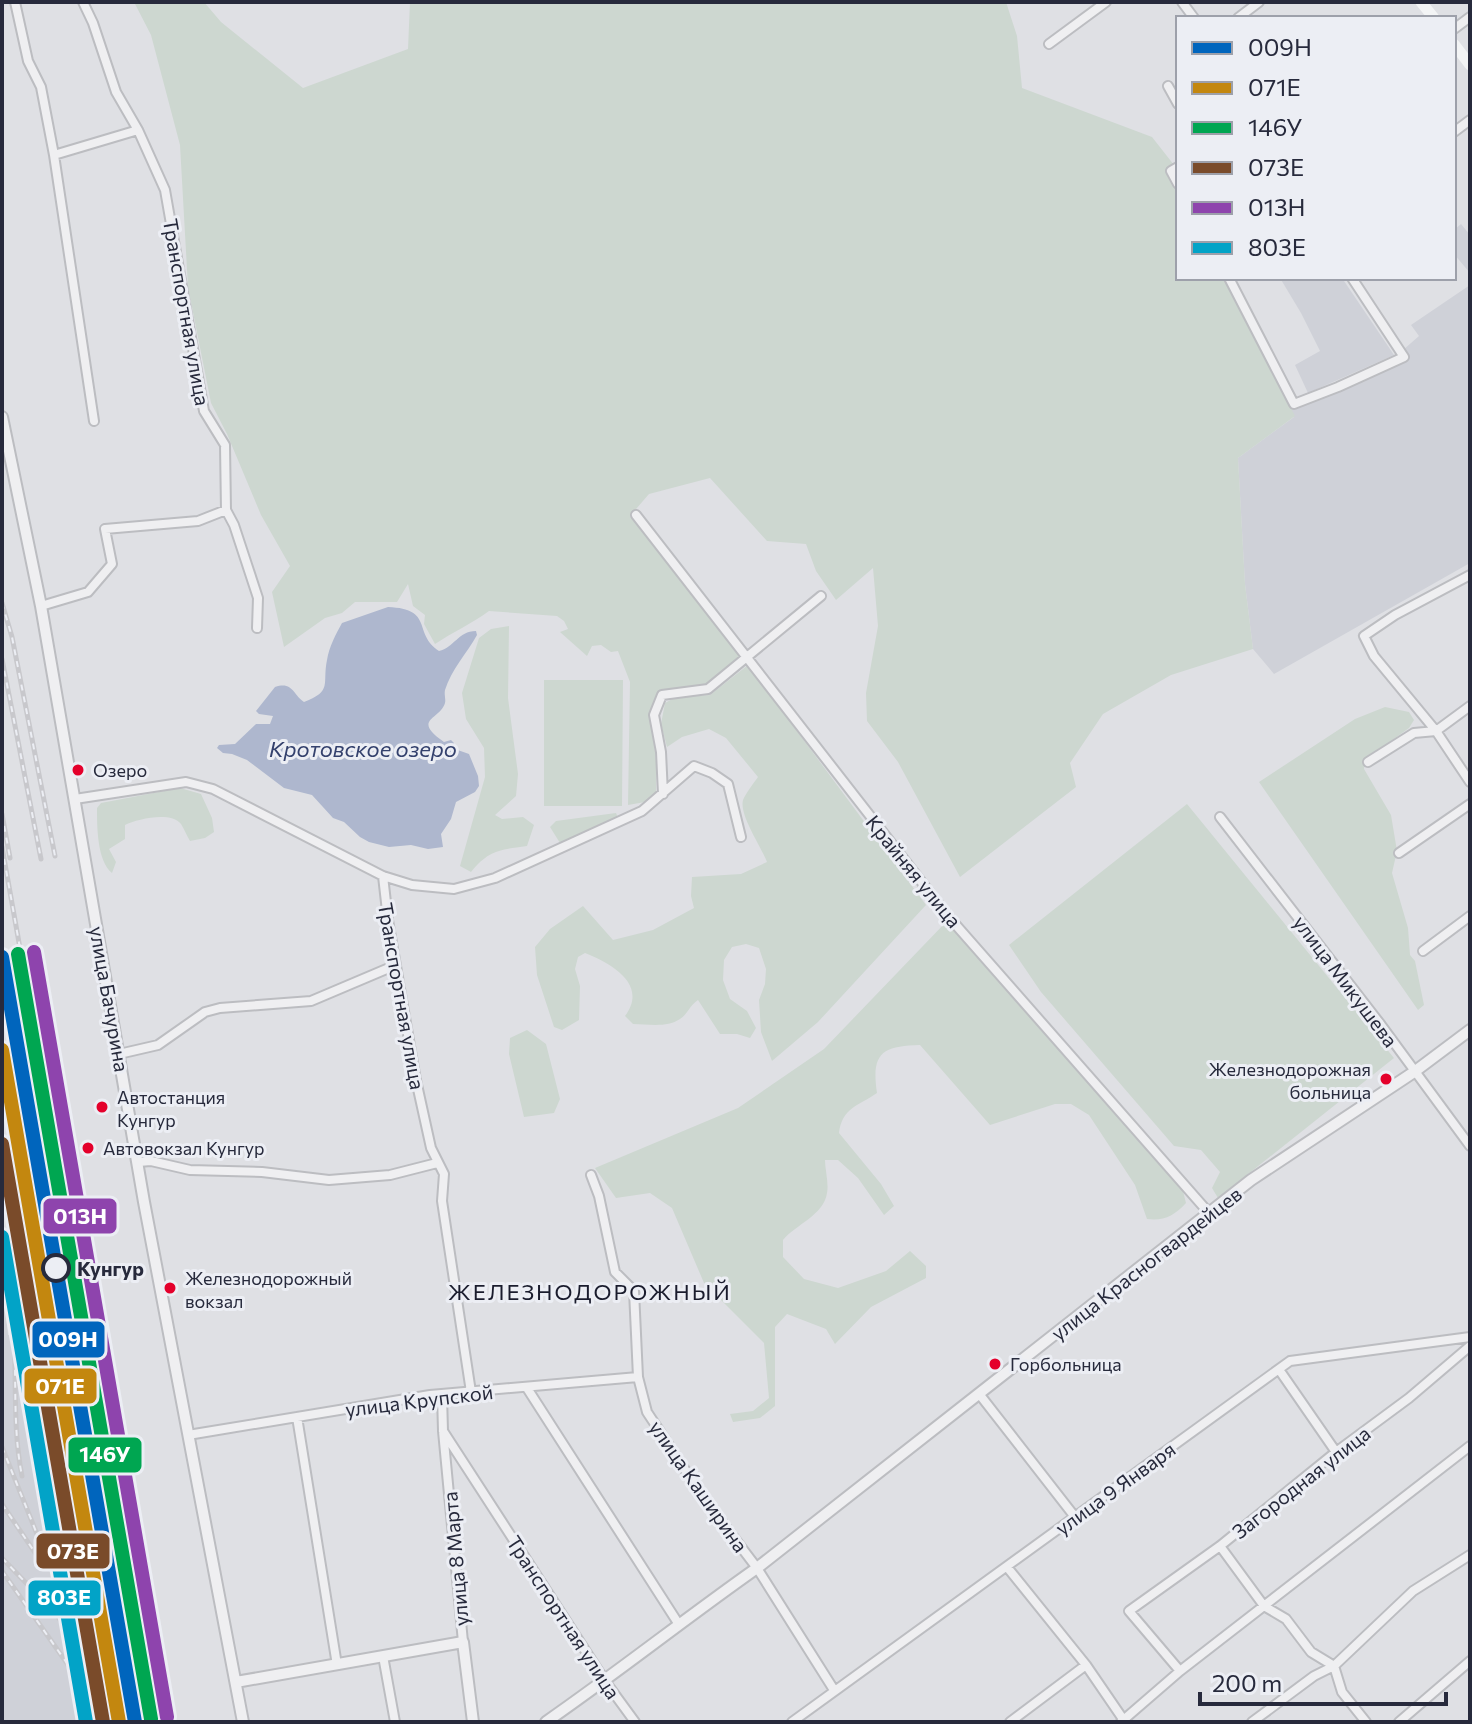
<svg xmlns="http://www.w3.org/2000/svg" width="1472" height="1724" viewBox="0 0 1472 1724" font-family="Commissioner,sans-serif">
<rect width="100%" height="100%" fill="#dfe0e4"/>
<path fill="#cfd1d8" d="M1461,224l9,11v38l-16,-19v-24z
M1280,278h62l52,77 -86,38 -13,-28 25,-14 -19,-38z
M1470,285v278l-196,111 -21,-25 -8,-65 -7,-126 56,-41 -3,-8 116,-51 -4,-8 16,-14 -8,-11z
M2,1278l6,57h12l2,35 8,1 7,99 9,53 -1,24 43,96 19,63 -13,6 2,10h-94z"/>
<path fill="#cdd7d0" d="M134,2h70l17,20 82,66 105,-39 2,-47h596l11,34 5,52 130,49 22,28 -6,9 10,19v85h46l71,138 -57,42 7,126 8,65 -82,26 -68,39 -33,49 6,24 -116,90 -62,-115 -31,-41 -1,-28 12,-67 -5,-58 -37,32 -20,-29 -10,-27 -39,-3 -57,-63 -61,16 -19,22 111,140 -35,29 -47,7 -8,23 5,46v31l-11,10 -17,3 2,-123 -12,-31 -7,1 -10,-7 -9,1 -5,10 -27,-24 8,-3 -4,-8 -7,-5 -68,-5c-18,13 -36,21 -54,33l-11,-20 1,-9 -12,-9 -5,-22 -11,18h-42l-13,11 -17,5 -41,29 -12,-55 18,-26 -29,-51 -34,-81 -16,-31 -23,-116 -8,-142 -29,-110z
M509,626l-1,72 10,76 -2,22 -21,19 7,4 21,-2 11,8 -7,21c-28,4 -38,4 -56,26l-11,-6 25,-89 -1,-29 -18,-29 -4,-26 17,-55 12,-9z
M748,665l178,240 -108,117 -46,39 -11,-29 -2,-32 6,-16 1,-15 -7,-21 -13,-4 -14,3 -8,13 -1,20 7,19 17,12 9,17 -6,10 -13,-4h-17l-22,-34c-9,6 -10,14 -18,19 -13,9 -32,5 -47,5l-8,-8c24,-32 -15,-53 -40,-63l-7,4 -3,12 5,17 -1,34 -17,10 -8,-3 -17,-52 -2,-28 15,-18 33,-23 30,34 40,-10 41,-22 -3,-12 1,-19 49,-3 26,-12c-6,-16 -28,-47 -24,-62 3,-7 10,-16 15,-23l-32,-39 -17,-9 -27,8 -15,10 -6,-23 4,-21 11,-6 34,-2z
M544,680h79l-1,126h-78z
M1385,707l24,5 5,8 -5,8 -44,32 -1,9 27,46 6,36 -5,22 16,55 2,27 5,6 9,44 -6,5 -159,-228 96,-63z
M180,788l21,6 11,24 2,14 -9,6 -15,3c-3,-5 -6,-12 -9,-17 -10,-13 -44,-5 -56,1v14l-16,10 7,13 -4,11c-15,-12 -15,-47 -15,-65l4,-5z
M1187,804l207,254 -176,140 -6,-10 8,-16 -19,-22 -27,-4 -133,-154 -32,-47z
M616,813l2,5 -58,25 -10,-16 6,-6z
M946,922l237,269 3,12c-12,13 -22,18 -39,16l-12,-34 -46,-70 -18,-11h-16l-65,21 -70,-80c-38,1 -49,8 -43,48 -19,13 -35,15 -38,40l42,51 13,22 -10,9 -26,-37 -20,-18h-13c0,10 4,23 2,33 -3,22 -32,32 -44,47v17l21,22 34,9 48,-17 24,-20 16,15v12l-55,29 -36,37 -9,-15 -39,-15 -12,13v79l-15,12 -27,4 -3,-8 23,-3 16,-13 -5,-55 -60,-60 -32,-75 -22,-15 -34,5 -21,-30 143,-60 86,-59z
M527,1030l19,14 14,55 -6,14 -30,4 -15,-63 1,-16z"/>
<path fill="#aeb7ce" d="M388,607c47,2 24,26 51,44 15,-3 19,-20 37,-20l1,4c-10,18 -26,35 -32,55 -1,5 1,9 0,13 -5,17 -34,16 -1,39l7,-2 3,3 -2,5 17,6 9,22 1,10 -4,6 -19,10 -5,17 -10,15 2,13 -15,2 -17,-4 -22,2 -20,-5 -9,-5 -16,-15 -11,-4 -21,-23 -28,-7 -37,-28 -15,-6 -9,-1 -6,-5 2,-3 16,-1 21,-20h14l3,-8 -14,-2 -3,-3 19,-24c18,-6 18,8 29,15 29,-11 18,-18 23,-42 2,-13 9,-26 15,-37z"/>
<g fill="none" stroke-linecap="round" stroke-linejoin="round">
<path stroke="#aeb7ce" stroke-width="2" d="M1469,1722l1,-3"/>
<defs>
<path id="minor" d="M15,2l13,59 13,26 13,68 40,266
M83,2l10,21 23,69 22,38 27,60 39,221 21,34 1,65 8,15 24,73 -1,30
M1182,2l12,16
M1238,18l21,-16
M1454,29l16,-12
M1049,44l57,-42
M1168,86l10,18
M1454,132l16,-12
M54,155l84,-25
M1178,167l-7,4 7,13
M1229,278l65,126 44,-17 66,-30 -52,-79
M636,515l312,401 261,297
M1470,575l-75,40 -31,21 10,20 62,75 34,51
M41,606l47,-14 24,-28 -7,-35 93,-8 28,-11
M1368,762l46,-29 22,-2 34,-25
M663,794l-2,-42 -7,-37 8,-20 46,-6 113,-93
M75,799l111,-17 27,7 170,87 29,9 42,4 41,-11 147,-67 52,-45 18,7 16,11 13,53
M1220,817l161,208 89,121
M1399,853l71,-49
M383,876l5,44 28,160 15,68 13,26 -2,27 29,191
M1423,951l47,-35
M119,1054l39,-9 47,-33 15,-4 91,-7 85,-36
M138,1162l13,-1 39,9 72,2 67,8 61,-5 47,-12
M591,1175l8,21 16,76 19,19 4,86 9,35 56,85 54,71 77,122
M1280,1371l56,81
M527,1388l151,235
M442,1395l1,36 20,211
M980,1395l95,122
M297,1417l40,248
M443,1431l162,250 30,41
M188,1435l242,-40 208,-18
M1220,1546l44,60 22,13 25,33 23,14 8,26 24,30
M1007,1567l79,98 39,57
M383,1656l12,66
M1180,1671l-51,-60 91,-65 116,-94 73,-54 61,-52
M792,1722l498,-361 180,-24
M1010,1722l76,-57
M1121,1722l59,-51 290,-225
M1252,1722l62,-46 20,-10 79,-75 57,-36
M1399,1722l71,-61"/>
<path id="tertiary" d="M2,417l39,189 103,596 99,520
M236,1682l227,-40 10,80
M546,1722c72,-50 140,-104 211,-154l494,-388 163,-108 56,-42"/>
</defs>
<use href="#minor" stroke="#bcbdc1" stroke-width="12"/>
<use href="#tertiary" stroke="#bcbdc1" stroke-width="14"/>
<use href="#minor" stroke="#efeff1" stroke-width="8"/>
<use href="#tertiary" stroke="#efeff1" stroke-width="10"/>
<path stroke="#f3f4f5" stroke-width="11" d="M1421,2l13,16
M1454,44l16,21"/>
<defs>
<path id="rail" d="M2,603l10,34 43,219
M2,659l39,200
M2,814l8,44
M2,847l27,152
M2,1042l94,533 32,139
M2,1263c22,68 6,144 20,213
M2,1447l41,102 40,89 26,84
M2,1504l36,53
M2,1558l53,55 20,27
M2,1571l81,115 18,32"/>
</defs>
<use href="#rail" stroke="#c8c8cc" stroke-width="5"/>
<use href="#rail" stroke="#eceef4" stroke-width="2" stroke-dasharray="6" stroke-linecap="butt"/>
<defs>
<path id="rail-1" d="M2,957l133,765"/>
<path id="rail-2" d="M2,1050l117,672"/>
<path id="rail-3" d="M18,954l133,765"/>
<path id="rail-4" d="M2,1144l101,578"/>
<path id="rail-5" d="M34,952l133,765"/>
<path id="rail-6" d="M2,1237l84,485"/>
</defs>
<use href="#rail-1" stroke="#eceef4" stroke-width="20"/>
<use href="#rail-2" stroke="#eceef4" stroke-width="20"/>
<use href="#rail-3" stroke="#eceef4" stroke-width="20"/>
<use href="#rail-4" stroke="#eceef4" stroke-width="20"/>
<use href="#rail-5" stroke="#eceef4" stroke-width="20"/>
<use href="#rail-6" stroke="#eceef4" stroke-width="20"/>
<use href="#rail-1" stroke="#0065bd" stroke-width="14"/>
<use href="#rail-2" stroke="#c3870f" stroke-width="14"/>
<use href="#rail-3" stroke="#00a651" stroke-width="14"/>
<use href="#rail-4" stroke="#7a4b2a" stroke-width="14"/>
<use href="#rail-5" stroke="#8e44ad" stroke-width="14"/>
<use href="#rail-6" stroke="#02a3c7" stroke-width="14"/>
</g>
<g fill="#e4002b" stroke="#eceef4" stroke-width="3">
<circle cx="78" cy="770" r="7"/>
<circle cx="1386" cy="1079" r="7"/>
<circle cx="102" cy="1107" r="7"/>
<circle cx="88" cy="1148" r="7"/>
<circle cx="170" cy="1288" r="7"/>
<circle cx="995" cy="1364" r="7"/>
</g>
<circle fill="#eceef4" stroke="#272a3c" stroke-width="4" cx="56" cy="1268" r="13"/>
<g text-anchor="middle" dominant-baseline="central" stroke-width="6" stroke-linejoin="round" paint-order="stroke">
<g font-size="18" fill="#272a3c" stroke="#eceef4" text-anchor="start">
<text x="93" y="770">Озеро</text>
<text x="1371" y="1069" text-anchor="end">Железнодорожная<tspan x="1371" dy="23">больница</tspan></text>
<text x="117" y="1097">Автостанция<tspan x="117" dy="23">Кунгур</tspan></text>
<text x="103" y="1148">Автовокзал Кунгур</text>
<text x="185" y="1278">Железнодорожный<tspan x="185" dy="23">вокзал</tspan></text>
<text x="1010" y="1364">Горбольница</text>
</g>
<g font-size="20" fill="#272a3c" stroke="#eceef4">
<text transform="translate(187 312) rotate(80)">Транспортная улица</text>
<text transform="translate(914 871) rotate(51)">Крайняя улица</text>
<text transform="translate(1346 981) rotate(53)">улица Микушева</text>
<text transform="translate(402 996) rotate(80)">Транспортная улица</text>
<text transform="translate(110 999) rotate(80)">улица Бачурина</text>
<text transform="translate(1146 1263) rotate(-38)">улица Красногвардейцев</text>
<text transform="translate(419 1400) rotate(-7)">улица Крупской</text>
<text transform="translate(1301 1482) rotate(-38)">Загородная улица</text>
<text transform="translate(699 1486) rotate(55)">улица Каширина</text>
<text transform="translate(1115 1488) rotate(-36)">улица 9 Января</text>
<text transform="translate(455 1559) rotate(-95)">улица 8 Марта</text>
<text transform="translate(564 1617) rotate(57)">Транспортная улица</text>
</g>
<g font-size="20" font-weight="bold" fill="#272a3c" stroke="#eceef4" text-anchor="start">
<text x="77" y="1268">Кунгур</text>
</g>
<g font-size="22" font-style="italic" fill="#34416d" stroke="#eceef4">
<text x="363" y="748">Кротовское озеро</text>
</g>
<g font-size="22" letter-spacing="2" fill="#1a1c2d" stroke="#eceef4">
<text x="590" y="1291">ЖЕЛЕЗНОДОРОЖНЫЙ</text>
</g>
</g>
<g stroke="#eceef4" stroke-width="3">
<rect x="42" y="1197" width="76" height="38" rx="8" fill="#8e44ad"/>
<rect x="31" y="1320" width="75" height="39" rx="8" fill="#0065bd"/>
<rect x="23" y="1367" width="75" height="38" rx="8" fill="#c3870f"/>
<rect x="67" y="1436" width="76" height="38" rx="8" fill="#00a651"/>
<rect x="35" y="1532" width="76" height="38" rx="8" fill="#7a4b2a"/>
<rect x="27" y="1579" width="75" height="38" rx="8" fill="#02a3c7"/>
</g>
<g font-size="22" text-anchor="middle" font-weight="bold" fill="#fff">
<text x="80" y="1224">013Н</text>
<text x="68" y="1347">009Н</text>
<text x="60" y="1394">071Е</text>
<text x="105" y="1462">146У</text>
<text x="73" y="1559">073Е</text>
<text x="64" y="1605">803Е</text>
</g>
<rect width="1472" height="1724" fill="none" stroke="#272a3c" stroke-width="8"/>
<rect x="1176" y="16" width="280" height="264" fill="#eceef4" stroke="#9da0aa" stroke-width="2"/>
<rect x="1192" y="42" width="40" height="12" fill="#0065bd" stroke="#9da0aa" stroke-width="2"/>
<text x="1248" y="56" font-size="24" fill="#272a3c">009Н</text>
<rect x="1192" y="82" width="40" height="12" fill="#c3870f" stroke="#9da0aa" stroke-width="2"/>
<text x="1248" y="96" font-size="24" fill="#272a3c">071Е</text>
<rect x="1192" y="122" width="40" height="12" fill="#00a651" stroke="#9da0aa" stroke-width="2"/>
<text x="1248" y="136" font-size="24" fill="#272a3c">146У</text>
<rect x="1192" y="162" width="40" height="12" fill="#7a4b2a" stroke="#9da0aa" stroke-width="2"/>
<text x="1248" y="176" font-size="24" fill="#272a3c">073Е</text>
<rect x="1192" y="202" width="40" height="12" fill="#8e44ad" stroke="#9da0aa" stroke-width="2"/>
<text x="1248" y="216" font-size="24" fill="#272a3c">013Н</text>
<rect x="1192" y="242" width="40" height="12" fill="#02a3c7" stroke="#9da0aa" stroke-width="2"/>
<text x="1248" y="256" font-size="24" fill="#272a3c">803Е</text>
<path d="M1200 1692v12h246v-12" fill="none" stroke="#272a3c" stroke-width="4"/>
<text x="1212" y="1692" font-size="24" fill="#272a3c" stroke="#eceef4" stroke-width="6" paint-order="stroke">200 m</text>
</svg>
